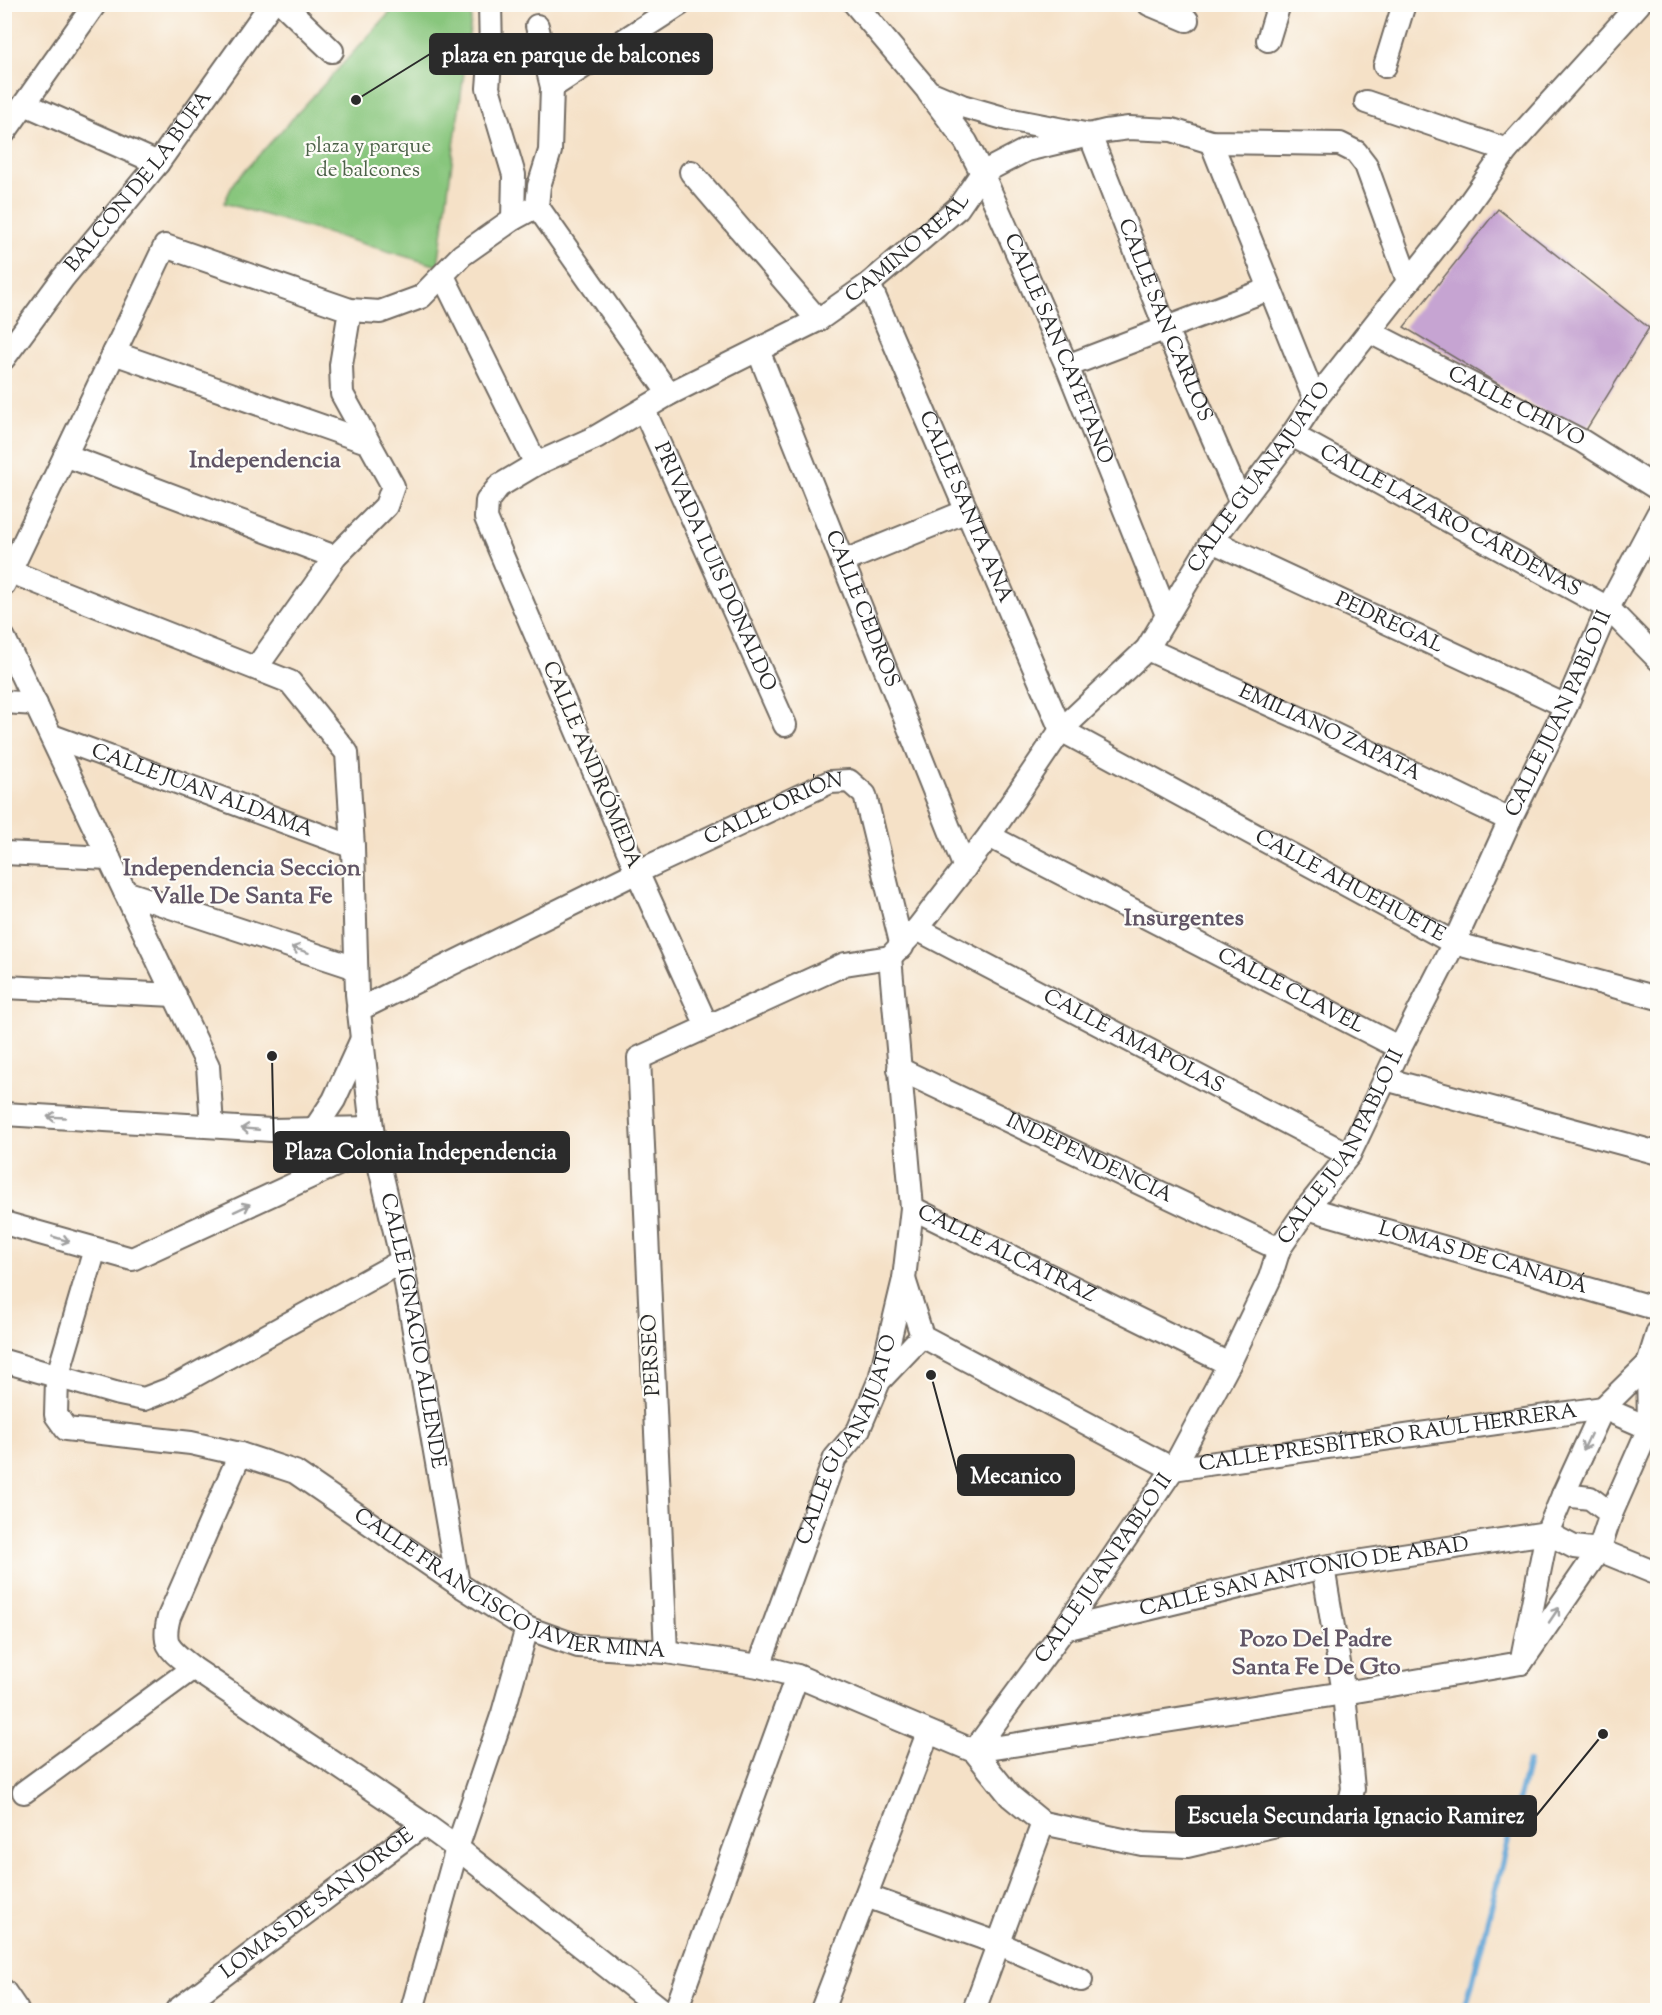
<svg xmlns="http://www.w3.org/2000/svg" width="1662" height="2015" viewBox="0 0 1662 2015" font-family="'Sorts Mill Goudy',serif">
<rect width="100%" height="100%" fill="#fdfcf7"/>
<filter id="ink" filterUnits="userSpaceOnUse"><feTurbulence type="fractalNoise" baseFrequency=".0167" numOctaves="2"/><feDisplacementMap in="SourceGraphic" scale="12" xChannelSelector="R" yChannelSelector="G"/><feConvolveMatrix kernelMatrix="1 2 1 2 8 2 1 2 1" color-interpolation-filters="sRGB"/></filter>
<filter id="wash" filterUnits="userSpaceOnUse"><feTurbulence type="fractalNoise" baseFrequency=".008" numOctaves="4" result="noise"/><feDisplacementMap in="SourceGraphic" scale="24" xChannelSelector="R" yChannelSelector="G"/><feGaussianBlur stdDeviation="1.35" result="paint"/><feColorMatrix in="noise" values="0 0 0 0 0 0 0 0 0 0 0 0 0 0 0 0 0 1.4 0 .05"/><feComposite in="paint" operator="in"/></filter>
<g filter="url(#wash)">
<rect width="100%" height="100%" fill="#f5e1c7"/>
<path fill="#88c67d" stroke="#5a7854" stroke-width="1.5" d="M397,5h76l-35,261 -214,-63 10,-21z"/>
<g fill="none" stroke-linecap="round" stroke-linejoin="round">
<path stroke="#60a4d5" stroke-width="6" d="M1465,2010l63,-248"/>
</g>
<g id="blocks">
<path fill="#c6a4d2" d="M1498,209l151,119 -66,107 -179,-108z"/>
</g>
</g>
<g filter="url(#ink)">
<use href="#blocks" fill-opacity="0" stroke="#726b62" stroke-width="1.5"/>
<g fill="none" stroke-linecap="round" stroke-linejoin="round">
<defs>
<g id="minor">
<path d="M283,4l49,47"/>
<path d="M490,4l1,47 -3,37 26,87 -1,44"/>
<path id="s1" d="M855,4l74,88 33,14 45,13 83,16 76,194 75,174"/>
<path d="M1149,4l38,16"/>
<path d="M537,26l15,61"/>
<path d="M1268,40l11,-36"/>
<path d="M1385,66l19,-62"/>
<path id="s2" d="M929,93l37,49 16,31 85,193 100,249"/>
<path d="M1366,102l141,48"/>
<path d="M25,104l133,59"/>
<path d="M4,133l91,-129"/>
<path d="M1211,142l104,258"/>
<path d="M691,172l127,148"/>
<path d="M537,206l2,-20 11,-35 2,-64 128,-83"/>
<path d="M537,206l132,188"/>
<path d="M443,276l93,188"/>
<path id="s3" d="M869,284l192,446 393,213 204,55"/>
<path id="s4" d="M1370,332l212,109 76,48"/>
<path id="s5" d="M758,350l207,518"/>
<path d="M114,353l253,89"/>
<path id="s6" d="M4,358l59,-80 95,-115 113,-159"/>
<path d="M1067,366l202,-77"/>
<path id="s7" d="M644,410l141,315"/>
<path id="s8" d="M1292,435l316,173 50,51"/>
<path d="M65,455l270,102"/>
<path id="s9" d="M1212,541l354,165"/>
<path d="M842,562l125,-51"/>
<path id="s10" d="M11,572l279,110 57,71 6,94 4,147 15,134 3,19 27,114 56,323"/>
<path d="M4,584l161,-338 185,64 30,2 41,-15 41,-42 51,-36 24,-13"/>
<path d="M4,638l204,428 4,60"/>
<path id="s11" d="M1147,649l159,72 204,99"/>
<path d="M256,668l79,-111 51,-51 7,-20 -51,-92 -1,-29 9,-55"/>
<path d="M4,702l32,2"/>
<path id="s12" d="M52,736l301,111"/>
<path id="s13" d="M989,836l411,212"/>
<path d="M4,853l105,5"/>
<path d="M125,892l231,76"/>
<path id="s14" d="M917,929l432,226"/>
<path id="s15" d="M890,957l27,-28 72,-93 72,-106 86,-81 65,-108 80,-106 23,-35 143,-181 49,-69 132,-146"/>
<path d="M4,987l171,8"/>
<path id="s16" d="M358,1010l279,-138 193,-90 19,-1 16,14 37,152"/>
<path id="s17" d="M707,1026l-70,-154 -151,-354 1,-17 12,-15 37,-22 60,-27 73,-43 149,-74 51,-36 89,-76 24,-35 44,-23 80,-19 23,-3 43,2 39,12 129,2 16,8 10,13 42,116"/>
<path id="s18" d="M899,1069l380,180"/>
<path d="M1385,1079l273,74"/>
<path d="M4,1114l267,16 101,-2"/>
<path d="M327,1169l-13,-39 20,-30 27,-59"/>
<path id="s19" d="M912,1208l317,156"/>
<path id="s20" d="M1307,1208l351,101"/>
<path d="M4,1223l128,36 243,-112"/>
<path id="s21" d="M95,1249l-38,129 -1,37 10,14 125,14 49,11 55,18 163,112 69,44 51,18 88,6 93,14 38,10 177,75 36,45 33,27 99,21 45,2 153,-36 10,-9 3,-12 -9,-96 -21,-126"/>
<path id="s22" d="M904,1279l18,57 251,133 430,-61 55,24"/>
<path d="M4,1361l111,32 29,6 26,-10 232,-128"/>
<path d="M882,1378l40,-42"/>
<path d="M240,1454l-71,163c-8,30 2,33 24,51l231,156"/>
<path d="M1563,1495l27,3 21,16"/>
<path id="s23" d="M1064,1629l259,-62 224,-34 27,14 25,3 59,24"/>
<path d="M666,1652l-27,-594 206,-94 45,-7"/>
<path d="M1523,1653l24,-120 16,-38 40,-87 45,-44"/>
<path d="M1521,1663l78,-113 12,-36 38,-86 -1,-64 10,-32"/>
<path id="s24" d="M759,1666l76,-208 23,-27 22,-52 24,-100 8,-71 -22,-251"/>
<path id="s25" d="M974,1751l90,-122 109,-160 56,-105 41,-86 9,-29 28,-41 42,-53 51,-107 54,-105 56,-123 56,-114 42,-98 50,-94"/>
<path d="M974,1751l370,-58 177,-30"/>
<path d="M24,1792l169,-124"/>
<path d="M866,1896l134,48 81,36"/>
<path d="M4,1991l13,19"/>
<path id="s26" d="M177,2010l247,-186 33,24 205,162"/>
<path d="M412,2010l45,-162 46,-135 24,-85"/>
<path d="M676,2010l121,-334"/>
<path d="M822,2010l106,-277"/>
<path d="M974,2010l69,-187"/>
</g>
</defs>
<use href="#minor" stroke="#726b62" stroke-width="26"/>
<use href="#minor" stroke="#fff" stroke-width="22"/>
</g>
<defs><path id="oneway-shaft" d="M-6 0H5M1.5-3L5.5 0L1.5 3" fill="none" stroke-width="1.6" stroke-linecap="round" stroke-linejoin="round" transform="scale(1.5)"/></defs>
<g stroke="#a0a0a0">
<use href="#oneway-shaft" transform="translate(300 950) rotate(-162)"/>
<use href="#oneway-shaft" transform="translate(56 1117) rotate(-177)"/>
<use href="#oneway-shaft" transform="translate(250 1129) rotate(-175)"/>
<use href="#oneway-shaft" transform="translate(242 1208) rotate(-25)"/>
<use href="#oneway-shaft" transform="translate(61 1239) rotate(16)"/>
<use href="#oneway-shaft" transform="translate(1587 1442) rotate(115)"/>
<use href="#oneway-shaft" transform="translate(1554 1615) rotate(-56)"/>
</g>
</g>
<g text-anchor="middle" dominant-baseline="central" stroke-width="4.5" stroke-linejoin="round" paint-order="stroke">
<g font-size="21" fill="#4c6148" stroke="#fdfcf7">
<text x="368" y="147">plaza y parque<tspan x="368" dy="24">de balcones</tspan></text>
</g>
<g font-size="21" fill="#2b2b2b" stroke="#fdfcf7">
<text stroke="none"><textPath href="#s6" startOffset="222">BALCÓN DE LA BUFA</textPath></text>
<text stroke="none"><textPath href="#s17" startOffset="1065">CAMINO REAL</textPath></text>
<text stroke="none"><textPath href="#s1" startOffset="482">CALLE SAN CARLOS</textPath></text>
<text stroke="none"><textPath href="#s2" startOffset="288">CALLE SAN CAYETANO</textPath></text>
<text stroke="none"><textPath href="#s4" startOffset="164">CALLE CHIVO</textPath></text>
<text stroke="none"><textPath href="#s15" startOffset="608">CALLE GUANAJUATO</textPath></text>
<text stroke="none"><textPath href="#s3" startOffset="243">CALLE SANTA ANA</textPath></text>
<text stroke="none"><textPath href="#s8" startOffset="180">CALLE LÁZARO CÁRDENAS</textPath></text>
<text stroke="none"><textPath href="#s7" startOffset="172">PRIVADA LUIS DONALDO</textPath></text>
<text stroke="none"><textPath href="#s5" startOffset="279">CALLE CEDROS</textPath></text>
<text stroke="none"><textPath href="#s9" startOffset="195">PEDREGAL</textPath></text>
<text stroke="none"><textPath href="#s25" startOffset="1196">CALLE JUAN PABLO II</textPath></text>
<text stroke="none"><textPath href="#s11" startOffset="201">EMILIANO ZAPATA</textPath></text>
<text transform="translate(591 765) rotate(67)">CALLE ANDRÓMEDA</text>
<text stroke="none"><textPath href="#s12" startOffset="160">CALLE JUAN ALDAMA</textPath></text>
<text stroke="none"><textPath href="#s16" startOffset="462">CALLE ORIÓN</textPath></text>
<text stroke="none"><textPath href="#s3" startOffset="814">CALLE AHUEHUETE</textPath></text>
<text stroke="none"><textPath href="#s13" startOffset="339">CALLE CLAVEL</textPath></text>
<text stroke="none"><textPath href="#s14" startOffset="244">CALLE AMAPOLAS</textPath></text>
<text stroke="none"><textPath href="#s25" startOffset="710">CALLE JUAN PABLO II</textPath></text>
<text stroke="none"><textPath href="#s18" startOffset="210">INDEPENDENCIA</textPath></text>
<text stroke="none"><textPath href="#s19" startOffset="105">CALLE ALCATRAZ</textPath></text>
<text stroke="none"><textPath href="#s20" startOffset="183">LOMAS DE CANADÁ</textPath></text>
<text stroke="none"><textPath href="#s10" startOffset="974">CALLE IGNACIO ALLENDE</textPath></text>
<text transform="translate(652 1355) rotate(-93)">PERSEO</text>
<text stroke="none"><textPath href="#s22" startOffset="561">CALLE PRESBÍTERO RAÚL HERRERA</textPath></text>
<text stroke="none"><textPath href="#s24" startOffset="244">CALLE GUANAJUATO</textPath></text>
<text stroke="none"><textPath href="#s25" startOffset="224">CALLE JUAN PABLO II</textPath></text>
<text stroke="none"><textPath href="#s23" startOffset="246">CALLE SAN ANTONIO DE ABAD</textPath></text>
<text stroke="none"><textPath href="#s21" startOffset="670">CALLE FRANCISCO JAVIER MINA</textPath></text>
<text stroke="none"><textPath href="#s26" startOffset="176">LOMAS DE SAN JORGE</textPath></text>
</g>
<g font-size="24" font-weight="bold" fill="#615565" stroke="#fdfcf7">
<text x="265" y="461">Independencia</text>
<text x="242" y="869">Independencia Seccion<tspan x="242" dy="28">Valle De Santa Fe</tspan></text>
<text x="1184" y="919">Insurgentes</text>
<text x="1316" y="1640">Pozo Del Padre<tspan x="1316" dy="28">Santa Fe De Gto</tspan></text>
</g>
</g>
<path fill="none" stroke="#2b2b2b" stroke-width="2" d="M356 100L430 54M272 1056L274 1152M931 1375L958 1475M1603 1734L1536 1816"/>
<g fill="#2b2b2b" stroke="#fdfcf7" stroke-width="2">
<circle cx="356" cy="100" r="6"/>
<circle cx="272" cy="1056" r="6"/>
<circle cx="931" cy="1375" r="6"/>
<circle cx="1603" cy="1734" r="6"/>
</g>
<g fill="#2b2b2b" stroke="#2b2b2b" stroke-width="2">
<rect x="430" y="34" width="282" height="40" rx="6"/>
<rect x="274" y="1132" width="295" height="40" rx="6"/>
<rect x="958" y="1455" width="116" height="40" rx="6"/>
<rect x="1176" y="1796" width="360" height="40" rx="6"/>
</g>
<g font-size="22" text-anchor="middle" font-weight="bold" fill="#fff">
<text x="571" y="62">plaza en parque de balcones</text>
<text x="421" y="1159">Plaza Colonia Independencia</text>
<text x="1016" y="1483">Mecanico</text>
<text x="1356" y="1823">Escuela Secundaria Ignacio Ramirez</text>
</g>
<rect width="1662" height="2015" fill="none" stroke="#fdfcf7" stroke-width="24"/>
</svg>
